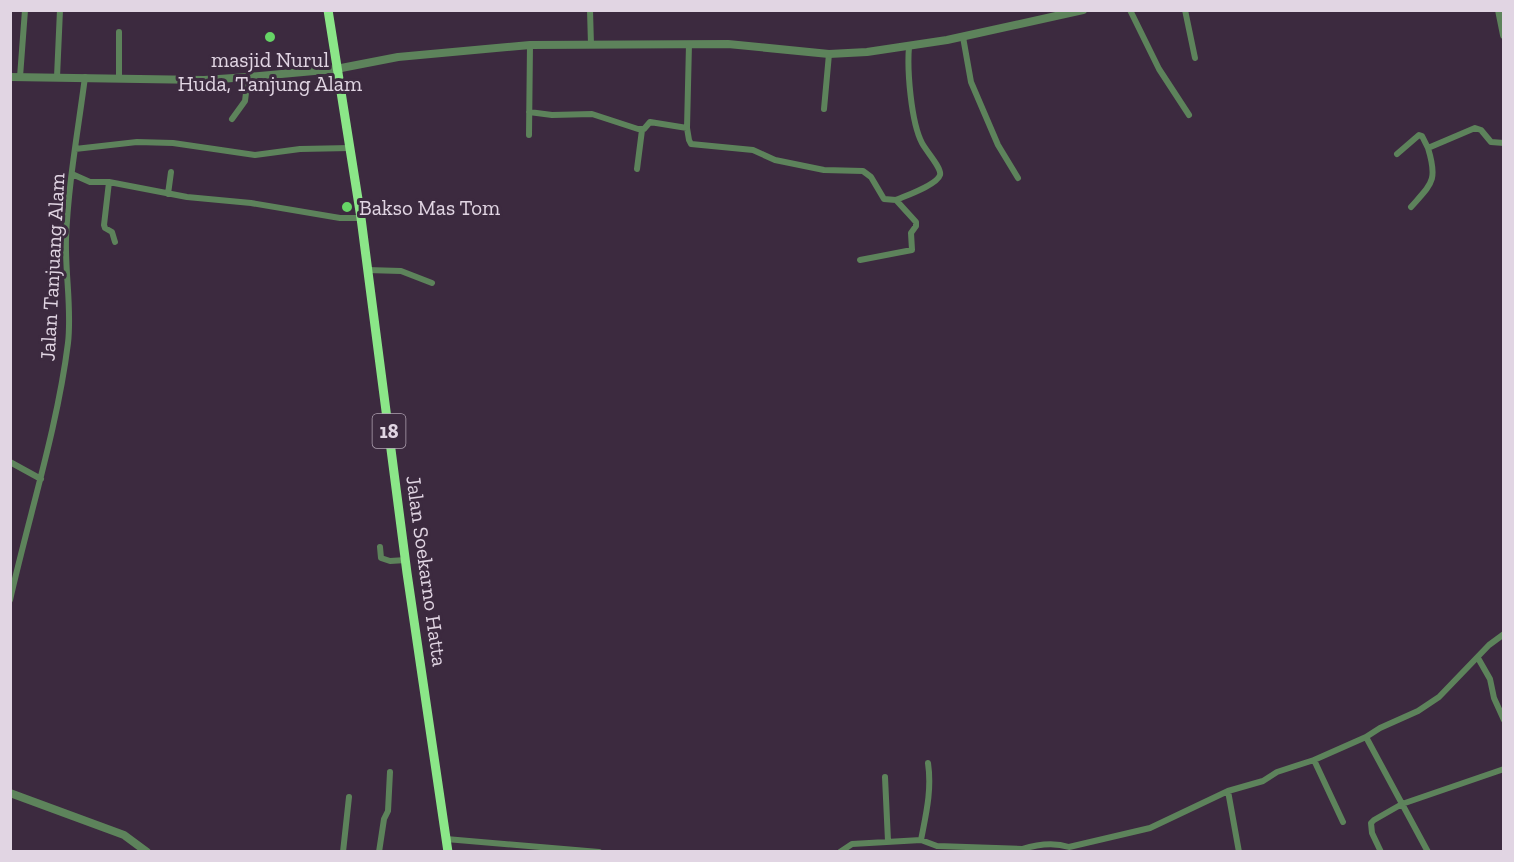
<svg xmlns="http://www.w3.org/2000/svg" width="1514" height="862" viewBox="0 0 1514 862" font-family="'Zilla Slab',serif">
<rect width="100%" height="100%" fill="#3c2a3f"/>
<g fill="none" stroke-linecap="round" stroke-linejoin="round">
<path stroke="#5d835b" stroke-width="6" d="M590,10l1,35
M1130,10l29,59 30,46
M1185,10l10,48
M119,32v46
M963,37l8,45 27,63 20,33
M689,44l-2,84 2,12 2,4 62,6 22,10 49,10 39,1 8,6 13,22 12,1c9,-4 41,-15 44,-25 2,-7 -14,-24 -18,-32 -11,-21 -15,-73 -13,-96
M20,77l5,-67
M57,77l3,-67
M824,109l5,-55
M529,112l23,3 40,-1 46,15h6l6,-7 37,6
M232,119l13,-18 3,-24
M529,135l1,-90
M75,149l62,-7 36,1 82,12 45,-6 50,-1
M1397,154l22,-19 3,1 6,12
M637,169l5,-39
M72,174l18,8h19l78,15 64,6 89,15h21
M109,182l-5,43 1,3 7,4 3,10
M168,194l3,-22
M1411,207c21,-24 27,-26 17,-59l47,-20 6,2 10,12 13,1
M860,260l52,-10 -1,-17 5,-7v-4l-20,-22
M367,270l34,1 31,12
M10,462l31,17
M380,547l1,11 9,3 16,-1
M10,600c19,-85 47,-170 58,-257 4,-34 -3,-69 -2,-104 2,-54 12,-108 19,-162
M1478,658l12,21 4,19 10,22
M1366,737l62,115
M1314,760l29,62
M885,777l3,64
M1228,791l11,61
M446,839l153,13
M921,840c5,-26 11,-50 7,-77
M343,852l6,-55
M379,852l5,-33 4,-8 2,-39
M840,852l12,-8 69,-4 16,6 85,3c16,-5 32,-7 47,-2l81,-19 78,-37 35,-10 14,-9 37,-12 52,-23 14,-9 38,-17 21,-14 50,-52 15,-11
M1381,852l-9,-19 -1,-10 3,-3 28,-16 102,-35"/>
<path stroke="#5d835b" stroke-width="8" d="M1499,10l5,25
M10,77l194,3 44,-3 88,-8 62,-12 132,-12 198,-1 101,10 38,-2 80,-12 136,-30
M10,793l114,42 23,17"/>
<path stroke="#8be688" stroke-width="9" d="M328,10l33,208 46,355 41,279"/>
</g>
<g fill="#66d466" stroke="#3c2a3f" stroke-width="2">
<circle cx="270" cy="37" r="6"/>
<circle cx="347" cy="207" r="6"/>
</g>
<g text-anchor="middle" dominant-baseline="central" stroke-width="6" stroke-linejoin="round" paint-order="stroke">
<rect fill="#3c2a3f" stroke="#b0a2b2" stroke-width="1.5" x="372.5" y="414" width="33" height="34" rx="4.5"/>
<g font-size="20" font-weight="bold" fill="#e1d5e3">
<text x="389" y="431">18</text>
</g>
<g font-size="21" fill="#e1d5e3" stroke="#3c2a3f">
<text x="270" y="59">masjid Nurul<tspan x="270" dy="24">Huda, Tanjung Alam</tspan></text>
<text x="359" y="207" text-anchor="start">Bakso Mas Tom</text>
</g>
<g font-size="21" fill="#e1d5e3" stroke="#3c2a3f">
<text transform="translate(52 267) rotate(-87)">Jalan Tanjuang Alam</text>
<text transform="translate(427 571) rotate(82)">Jalan Soekarno Hatta</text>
</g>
</g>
<rect width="1514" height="862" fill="none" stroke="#e1d5e3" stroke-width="24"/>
</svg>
